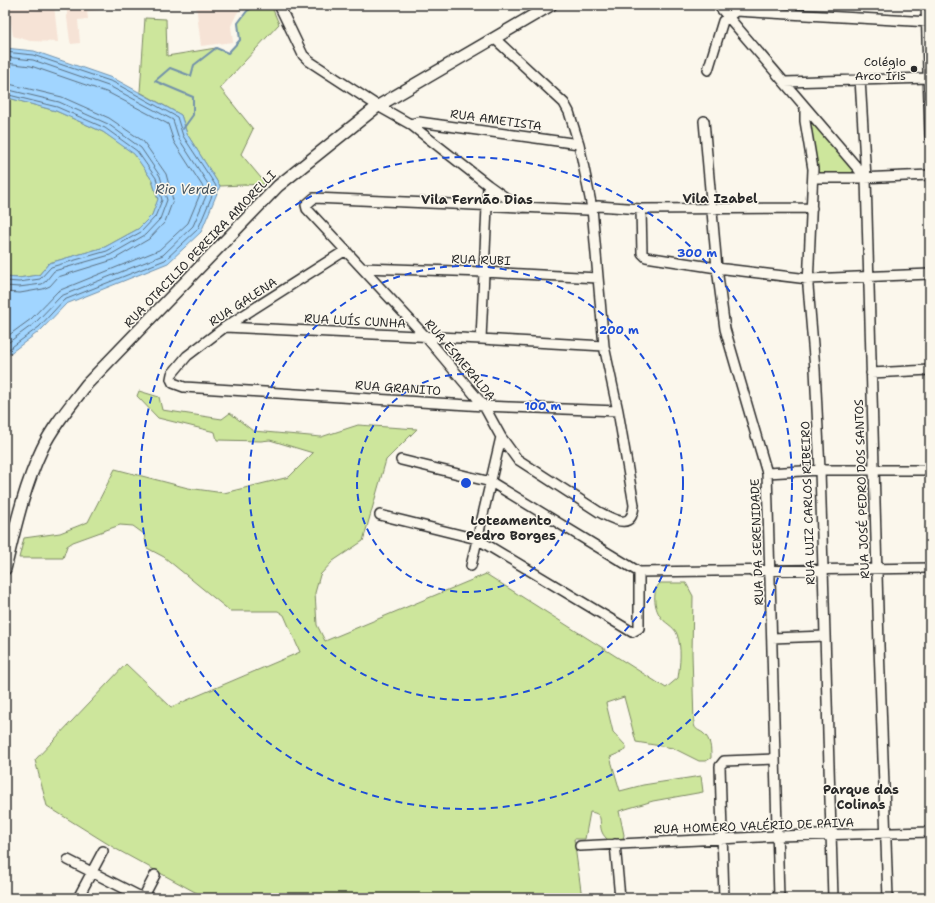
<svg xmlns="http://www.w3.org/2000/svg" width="935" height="903" viewBox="0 0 935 903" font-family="'Shantell Sans',sans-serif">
<rect width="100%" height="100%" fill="#fbf7ec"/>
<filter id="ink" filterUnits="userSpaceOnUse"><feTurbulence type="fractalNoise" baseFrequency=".025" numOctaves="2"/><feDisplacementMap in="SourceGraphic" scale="8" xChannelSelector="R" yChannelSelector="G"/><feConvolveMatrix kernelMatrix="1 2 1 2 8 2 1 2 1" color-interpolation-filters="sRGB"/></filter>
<g filter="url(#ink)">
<path fill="#f6e3d6" d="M8,5h11l1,2 9,-2h25l4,37 -28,-1 -17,-5z
M67,5h31v5l-11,1 1,8 -10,1 2,23 -9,1 -1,-3 -3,-23z
M196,5h50l-9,8 -6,13 2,16 -32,4z"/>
<path fill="#cde69c" stroke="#7c8864" d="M257,5h14l8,19 -59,64 33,41 -12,25 25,30 -46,2 -33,-52 -6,-19 -41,-23 5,-74 21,1 1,37 49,-8 12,5 12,-13 -2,-17 9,-12z
M5,97l51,14 47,21 31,21 18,27 6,20 -6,15 -14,14 -33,18 -56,16 -10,12 -21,3 -13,-1z
M809,119l47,54 -37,2z
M139,391l20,6 3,13 60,9 8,-6 23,18 68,6 37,-12 59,4 -31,31 -23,81 -30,20 -13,14 -5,18 2,32 8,16 161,-67 180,114 12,-10c2,-14 4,-30 -1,-44 -3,-8 -13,-11 -17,-18 -6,-9 -8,-25 0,-33h26l7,13 -1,57 2,71c1,6 5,6 9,9 8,6 8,16 8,25l-5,3h-7l-26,-13 -37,-6 -12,-45 -18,6 7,29 13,14v4l-16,7 10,34 23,-6 58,-9 2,16 -50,9 -34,10 5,24 -1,4 -15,1c-2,-2 -5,-5 -6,-8 -4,-10 3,-18 -12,-20l-5,27h-11l8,59h-376l-90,-49 -69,-43 -12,-46 91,-96 45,43 129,-55 -16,-37 -6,-4h-48l-66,-54 -17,-9 -3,-14 -11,-8 -13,-1 -47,17 -6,4 -4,12h-44l5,-20 36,-5 28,-11 27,-53 73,19 36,5 65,-16 24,-24 -43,-13 -9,1 -44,-1 -2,-8 -57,-14 -21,-22z"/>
<path fill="#a1d5ff" stroke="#7291aa" d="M5,48l29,3 81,28 66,36 6,19 33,52 -19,46 -33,31 -102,41 -25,26 -36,27v-80l13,1 21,-3 10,-12 56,-16 33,-18 14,-14 6,-16 -6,-19 -18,-26 -31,-22 -47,-21 -51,-14z"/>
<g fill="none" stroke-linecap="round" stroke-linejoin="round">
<path stroke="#5a6f80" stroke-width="1" d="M5,52l28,3 80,27 64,35 6,19 33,50 -18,43 -33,31 -101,40 -25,27 -34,25
M5,57l28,3 78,27 62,33 6,19 31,48 -17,39 -30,29 -102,41 -26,27 -30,22
M5,63l26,3 78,27 59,31 6,18 29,45 -15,36 -29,27 -101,41 -27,28 -26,19
M5,83l57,14 47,21 34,23 23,33 7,26 -8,22 -16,17 -36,21 -55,17 -8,9 -7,3 -23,4 -15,-1
M5,89l54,13 49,22 33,24 19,28 7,24 -7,19 -15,16 -35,20 -56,16 -8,10 -4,3 -23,3 -14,-1
M5,94l52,13 48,21 32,23 19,27 6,22 -7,17 -14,15 -34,19 -56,16 -11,12 -21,3 -14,-1"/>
<path stroke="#7291aa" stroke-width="2" d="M183,129l10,-14v-18l-38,-16 15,-13 21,8 3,-11 22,-17 12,5 12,-13 -2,-17 9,-12 10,-6"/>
<defs>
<path id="minor" d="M279,5l24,50 6,6 69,45 32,18 78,61 32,23
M718,5l148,173
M926,5l4,131
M494,38l70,65 5,9 10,32 13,64 12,138 14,65 16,94c-2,26 -19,15 -35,7l-82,-53 -16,-22 -17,-31 -58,-69 -119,-128 -1,-4 8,-7 273,12 11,-4 43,3 171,-1
M708,70l15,-49 13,-10 194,11
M860,79l6,99 13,468 9,252
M785,82l145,-4
M805,108v13l8,48 -5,117 7,83 5,101 13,428
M704,121l13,147 8,61 42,144 12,425
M410,124l9,-2 160,22
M813,178h46l71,-3
M641,209l1,44 4,4 71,11 91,11 122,-5
M346,250l-121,77 -38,29 -15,18 -1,5 2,4 11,4 300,19 134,5
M363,268l121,4 114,6
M225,327l256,12 123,7
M481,339l7,-154
M871,373l59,-3
M401,460l90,22 148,90
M767,473l53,-3h110
M380,515l97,24 155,93 7,-4v-56
M471,566l30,-129
M639,572l291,-4
M772,638l53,-2
M615,844l5,54
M580,846l197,-10 153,-4
M68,860l75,38
M78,898l25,-47
M143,898l12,-23
M724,898l-4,-132 4,-5 51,-2"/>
<path id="major" d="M5,569c10,-41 19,-82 37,-120 11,-23 29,-44 45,-65l191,-198 100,-80 173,-101"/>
</defs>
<use href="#minor" stroke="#2b2b2b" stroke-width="12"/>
<use href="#major" stroke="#2b2b2b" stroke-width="14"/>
<use href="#minor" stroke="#fbf7ec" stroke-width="9"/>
<use href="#major" stroke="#fbf7ec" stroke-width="11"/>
</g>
</g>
<g fill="none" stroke="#1d4ed8" stroke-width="2" stroke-dasharray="7 5">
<circle cx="466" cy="483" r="109"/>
<circle cx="466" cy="483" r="217"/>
<circle cx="466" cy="483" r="326"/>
</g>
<circle fill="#2b2b2b" stroke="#fbf7ec" stroke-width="1.5" cx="914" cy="69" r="4"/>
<g text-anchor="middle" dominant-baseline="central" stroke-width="3" stroke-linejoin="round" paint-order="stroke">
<g font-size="12" fill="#2b2b2b" stroke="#fbf7ec" text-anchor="end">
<text x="906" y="62">Colégio<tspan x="906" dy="14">Arco Íris</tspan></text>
</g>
<g font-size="12" fill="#2b2b2b" stroke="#fbf7ec">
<text transform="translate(496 120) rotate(8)">RUA AMETISTA</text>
<text transform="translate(200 249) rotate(-46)">RUA OTACILIO PEREIRA AMORELLI</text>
<text transform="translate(481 260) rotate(2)">RUA RUBI</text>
<text transform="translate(243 302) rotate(-33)">RUA GALENA</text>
<text transform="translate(355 321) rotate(3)">RUA LUÍS CUNHA</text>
<text transform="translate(460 360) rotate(50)">RUA ESMERALDA</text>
<text transform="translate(398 388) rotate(4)">RUA GRANITO</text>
<text transform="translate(862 489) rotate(-92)">RUA JOSÉ PEDRO DOS SANTOS</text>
<text transform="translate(808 503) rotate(-92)">RUA LUIZ CARLOS RIBEIRO</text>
<text transform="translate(757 542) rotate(-92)">RUA DA SERENIDADE</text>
<text transform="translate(754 826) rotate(-2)">RUA HOMERO VALÉRIO DE PAIVA</text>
</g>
<g font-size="13" font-style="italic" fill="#485660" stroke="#fbf7ec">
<text x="186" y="189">Rio Verde</text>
</g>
<g font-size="13" font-weight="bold" fill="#2b2b2b" stroke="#fbf7ec">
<text x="720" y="198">Vila Izabel</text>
<text x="477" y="199">Vila Fernão Dias</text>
<text x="511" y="520">Loteamento<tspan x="511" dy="15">Pedro Borges</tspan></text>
<text x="861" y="789">Parque das<tspan x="861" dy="15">Colinas</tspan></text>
</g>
</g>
<circle cx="466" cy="483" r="6" fill="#1d4ed8" stroke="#fbf7ec" stroke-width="2"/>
<g font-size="12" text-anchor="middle" font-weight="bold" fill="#1d4ed8" stroke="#fbf7ec" stroke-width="3" stroke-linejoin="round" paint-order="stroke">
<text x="697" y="257">300 m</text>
<text x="619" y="334">200 m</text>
<text x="543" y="410">100 m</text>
</g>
<rect width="935" height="903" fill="none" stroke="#fbf7ec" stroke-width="20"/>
<rect x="10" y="10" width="915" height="883" fill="none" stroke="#2b2b2b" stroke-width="1.5" filter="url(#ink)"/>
</svg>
